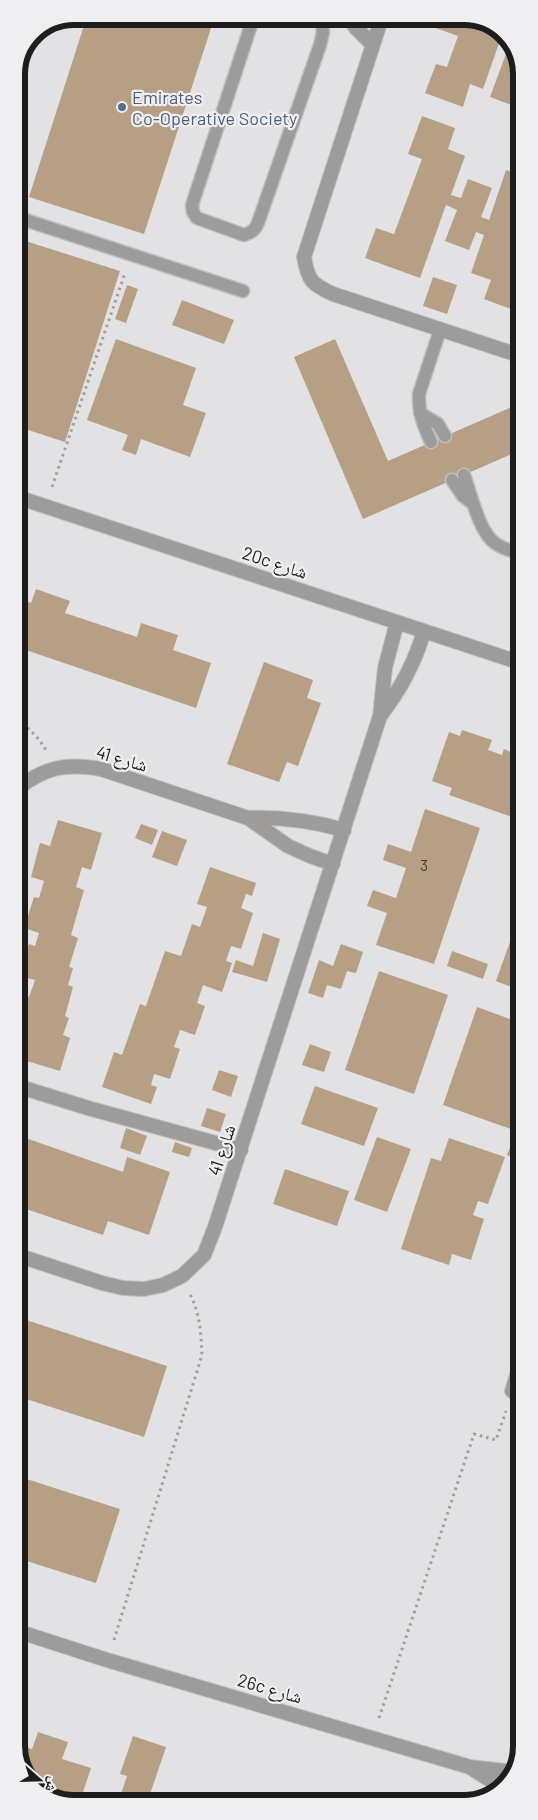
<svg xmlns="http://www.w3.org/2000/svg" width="538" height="1820" viewBox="0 0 538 1820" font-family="Barlow,'Noto Naskh Arabic',sans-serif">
<rect width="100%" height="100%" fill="#e2e2e4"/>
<path fill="#b69f84" d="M87,16h128l-71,218 -115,-37z
M430,17h41l32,15 -20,57 -13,-5 -7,23 -38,-14 11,-29 11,3 11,-31 -31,-11z
M510,43l11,19v29l-7,15 -24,-9z
M422,116l33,12 -7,21 17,7 -14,39 10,3 7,-19 24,9 -11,29 8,3 17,-50 15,5v44l-4,11 4,2v28l-6,15 6,2v36l-37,-14 7,-19 -20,-7 13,-38 -8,-3 -7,18 -24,-9 12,-31 -11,-5 -26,73 -55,-20 11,-30 18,6 28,-75 -14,-5z
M16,238l104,33 -55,171 -49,-16z
M433,277l24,8 -10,29 -24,-8z
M127,285l11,4 -12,34 -11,-4z
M182,300l52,20 -10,24 -52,-19z
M116,339l80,29 -13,37 23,8 -16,44 -49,-18 -5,16 -14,-5 6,-15 -41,-15z
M335,339l53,122 133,-58v47l-158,69 -69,-162z
M36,589l34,12 -5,12 72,24 4,-14 37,12 -5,15 38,13 -15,45 -179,-61v-49l14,5z
M264,662l49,18 -6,18 14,5 -23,63 -11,-4 -8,20 -52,-18z
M462,730l30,10 -4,10 14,5 2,-6 17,7v64l-72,-25 3,-7 -20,-7 17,-49 11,4z
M425,809l55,19 -46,136 -58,-19 11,-32 -20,-7 6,-16 23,8 10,-30 -23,-8 5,-16 23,8z
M58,820l44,13 -11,37 -9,-3 -6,20 8,3 -13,45 7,3 -9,29 4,1 -5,17 5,2 -8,29 4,2 -6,17 7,3 -10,33 -43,-13 2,-16 4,1 4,-13 -10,-3v-6l8,-25 4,1 6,-17 -16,-4 10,-32 6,2 4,-13 -15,-5 10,-31 5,1 5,-17 -13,-4 9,-34 10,3z
M141,824l17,6 -6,15 -17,-7z
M162,831l25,9 -10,26 -25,-9z
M210,867l46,16 -4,13 -6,-2 -5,14 12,5 -12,36 -10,-3 -5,15 6,2 -10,29 -19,-7 -6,18 8,3 -10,29 -15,-5 -6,17 6,2 -10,30 -16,-5 -3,11 6,2 -6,17 -49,-17 12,-35 8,3 18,-51 6,2 19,-55 16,5 11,-32 8,3 7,-20 -10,-3z
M521,911v80l-25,-10z
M263,933l17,6 -13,43 -35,-10 4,-12 17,6z
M341,944l22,8 -7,21 -9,-2 -6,18 -14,-4 -4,13 -15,-5 11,-33 14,6z
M452,951l36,13 -5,15 -36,-13z
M379,971l69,24 -34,99 -69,-24z
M477,1007l44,16v76l-10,30 -68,-24z
M310,1044l21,8 -7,20 -22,-7z
M219,1070l19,6 -7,21 -19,-7z
M315,1086l63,22 -14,38 -63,-22z
M207,1108l19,6 -6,18 -19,-6z
M126,1128l21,8 -7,19 -20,-7z
M515,1134l6,3v36l-10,-4 4,-11 -8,-3z
M17,1135l106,37 4,-15 43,15 -21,63 -41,-14 -5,14 -86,-29z
M377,1137l34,12 -24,63 -33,-12z
M449,1138l56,19 -17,47 -10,-3 -5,14 11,4 -13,41 -19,-6 -3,11 -48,-16 30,-91 10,3z
M175,1142l17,6 -3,9 -17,-5z
M285,1169l64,22 -12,35 -64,-22z
M17,1317l150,49 -23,71 -127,-41z
M17,1476l103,33 -24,74 -79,-25z
M38,1732l30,10 -6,17 29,9 -12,36h-9l-34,-14 -19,-32v-14l15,5z
M133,1736l33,11 -19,56h-29l9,-27 -7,-2z"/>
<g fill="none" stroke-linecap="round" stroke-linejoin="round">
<defs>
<path id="service" d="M254,16l-62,189 1,7 4,6 47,17c9,-3 12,-6 15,-15l61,-175 3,-13 -2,-15
M16,217l227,74
M420,413l18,11 7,12
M431,442c-7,-15 -13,-30 -12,-48l21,-64
M464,475c7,19 15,57 31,68 7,6 18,8 26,11
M452,480l11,16 8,6"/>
<path id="minor" d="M348,17l8,11 17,17
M382,17l-78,240c4,23 7,27 29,37l188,62
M17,497l504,166
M380,716c21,-27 35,-53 44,-85
M17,789c28,-22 48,-26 84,-20l147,49 40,28 22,10 23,8
M248,818c33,-1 64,3 96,12
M17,1086l71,22 153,42
M17,1255l85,28 21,5 21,1 19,-4 19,-9 22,-21 11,-28 165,-511 5,-48 12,-46
M512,1391l9,-29
M17,1631l90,29 363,107 43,5
M471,1768l30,19"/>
</defs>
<use href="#service" stroke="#bfbfc0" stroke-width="15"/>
<use href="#minor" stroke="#bfbfc0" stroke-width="16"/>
<path stroke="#a0a0a2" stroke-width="3" stroke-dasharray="2.5 4" stroke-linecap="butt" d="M52,487l73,-214
M17,720c11,7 22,18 29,30
M114,1640l88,-285c-1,-21 -2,-42 -12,-61
M379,1718l95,-284 22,6 10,-29"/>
<use href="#service" stroke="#9d9c9b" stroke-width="12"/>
<use href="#minor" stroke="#9d9c9b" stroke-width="14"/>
</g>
<circle fill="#5c6f8a" stroke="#efeff1" stroke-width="2" cx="122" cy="107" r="5"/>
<g text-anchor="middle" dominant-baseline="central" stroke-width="4.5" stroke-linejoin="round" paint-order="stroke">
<g font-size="15" fill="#433e38">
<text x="424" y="865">3</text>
</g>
<g font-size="18" fill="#4e5e75" stroke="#efeff1" text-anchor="start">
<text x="132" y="97">Emirates<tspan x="132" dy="21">Co-Operative Society</tspan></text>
</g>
<g font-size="18" fill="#1d1d1e" stroke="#efeff1">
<text transform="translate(275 562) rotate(18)">20c شارع</text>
<text transform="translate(122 758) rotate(16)">شارع 41</text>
<text transform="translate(221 1150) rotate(-72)">شارع 41</text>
<text transform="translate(270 1688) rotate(16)">26c شارع</text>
</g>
</g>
<path d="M0 0H538V1820H0ZM74 25H464A49 49 0 0 1 513 74V1746A49 49 0 0 1 464 1795H74A49 49 0 0 1 25 1746V74A49 49 0 0 1 74 25Z" fill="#efeff1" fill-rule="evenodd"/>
<path fill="none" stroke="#1d1d1e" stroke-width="6" d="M74 25H464A49 49 0 0 1 513 74V1746A49 49 0 0 1 464 1795H74A49 49 0 0 1 25 1746V74A49 49 0 0 1 74 25Z"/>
<g transform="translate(40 1780) rotate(110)" stroke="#efeff1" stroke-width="4" paint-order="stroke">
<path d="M0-4L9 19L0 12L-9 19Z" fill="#1d1d1e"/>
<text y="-8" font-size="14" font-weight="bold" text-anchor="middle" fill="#1d1d1e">ش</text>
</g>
</svg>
